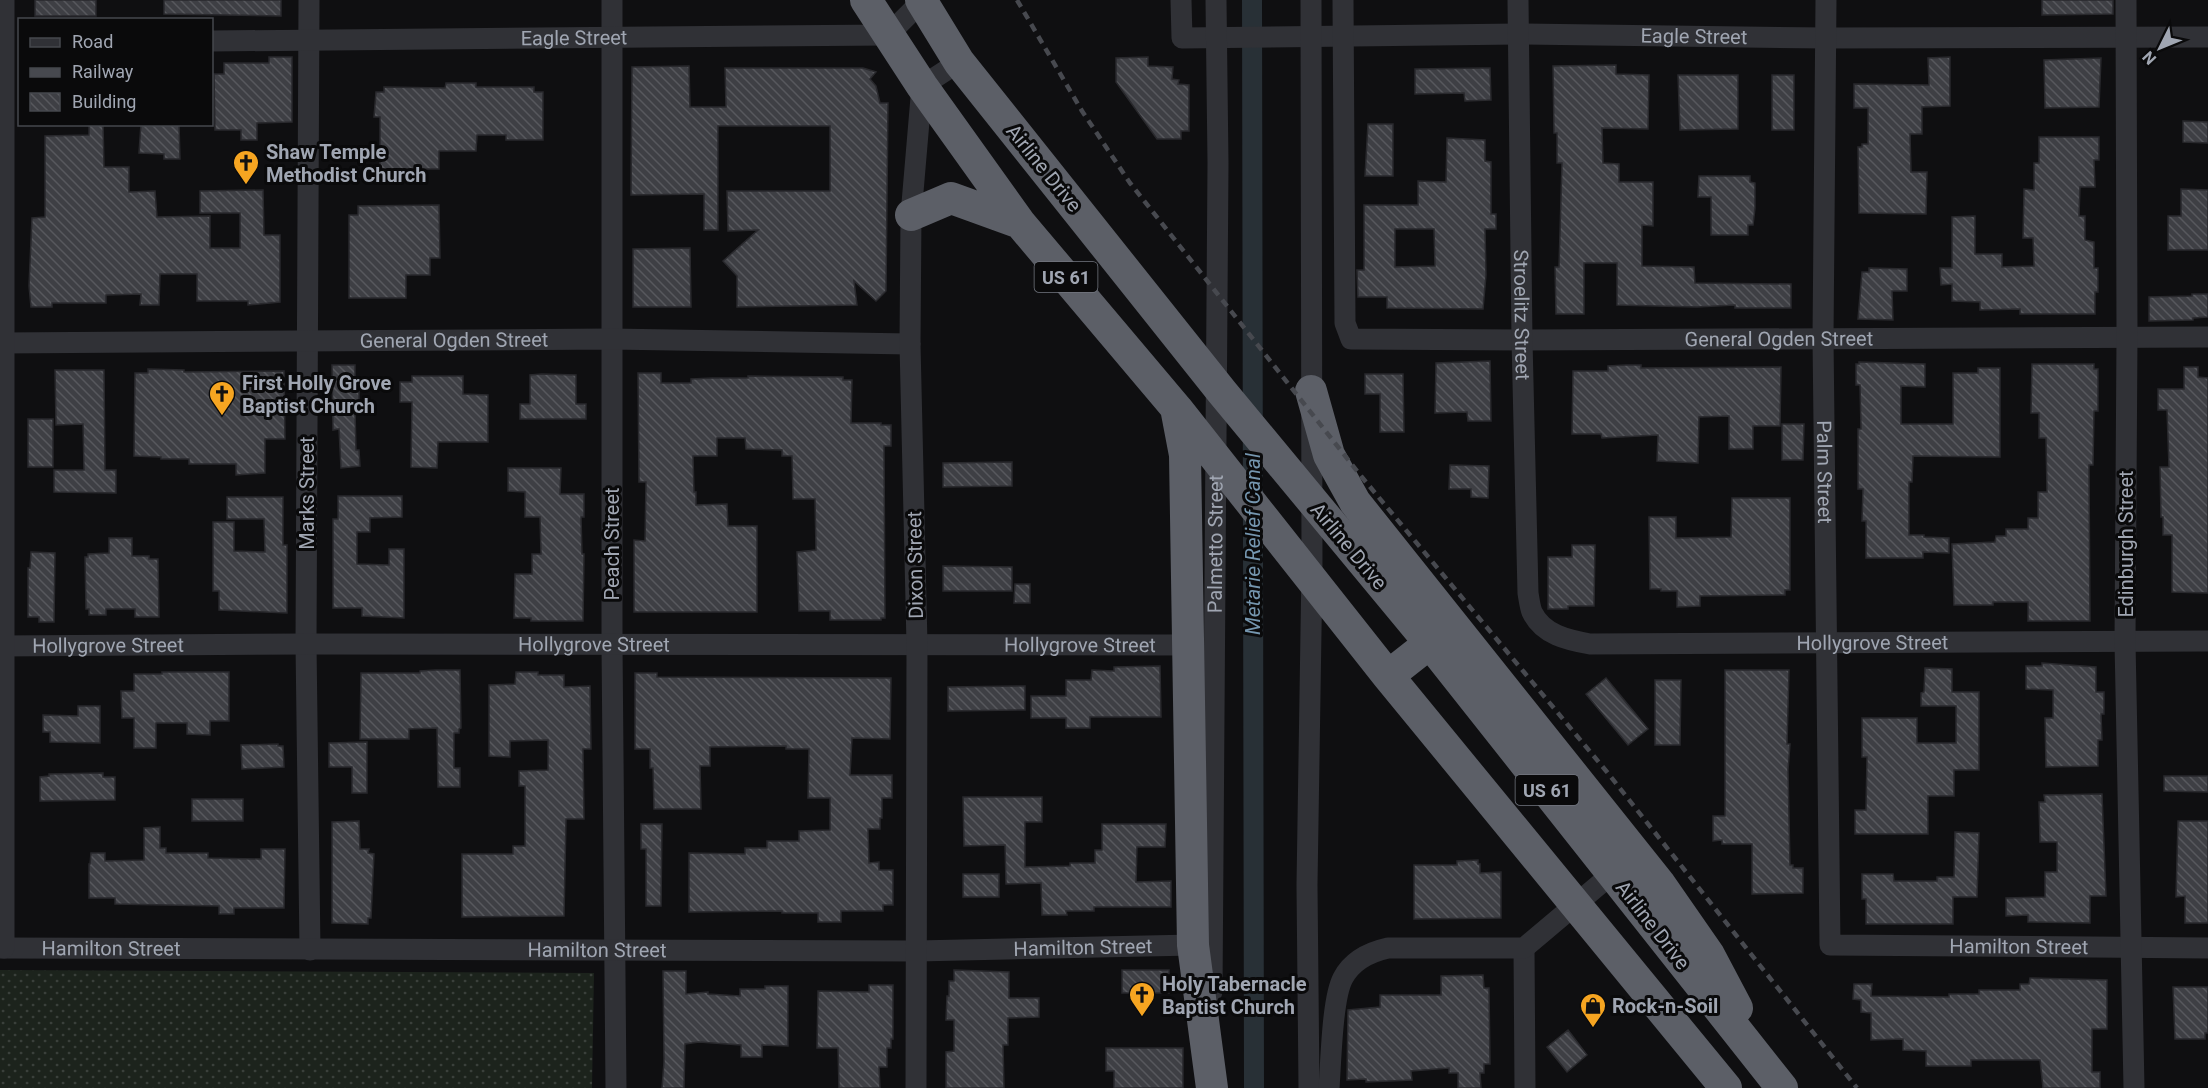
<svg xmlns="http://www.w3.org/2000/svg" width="2208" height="1088" viewBox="0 0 2208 1088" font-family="Roboto,sans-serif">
<defs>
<pattern id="grass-dots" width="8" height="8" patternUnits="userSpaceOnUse" patternTransform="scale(1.5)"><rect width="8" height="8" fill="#1c231c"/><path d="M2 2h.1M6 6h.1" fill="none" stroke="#3a403b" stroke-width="1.8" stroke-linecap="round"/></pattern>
<pattern id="building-back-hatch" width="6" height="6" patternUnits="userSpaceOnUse" patternTransform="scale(1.5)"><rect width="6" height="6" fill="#3e3f44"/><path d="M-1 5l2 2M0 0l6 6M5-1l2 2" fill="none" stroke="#57585d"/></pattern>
</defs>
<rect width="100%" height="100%" fill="#0f0f11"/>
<path fill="url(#grass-dots)" d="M0,970l594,3 -2,115h-592z"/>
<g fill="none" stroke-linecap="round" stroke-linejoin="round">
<path stroke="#283036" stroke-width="20" d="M1252,0l2,1088"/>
</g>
<path fill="url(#building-back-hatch)" stroke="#29292d" stroke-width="1.5" fill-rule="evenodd" d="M35,0h61v16h-61z
M164,0h117v16l-117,-2z
M2042,0h71v14l-71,1z
M269,57h23v65l-35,1v17h-16v-10h-26l-1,-56h10v-11h45z
M1148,57v9l25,1 -1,12 7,1 -1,4 11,1v46h-8v8h-24l-41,-57v-24z
M1950,57v49l-28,1v27h-12l1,38h16l-1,42 -67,-1 -1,-66h4v-3h6v-36h-14v-24l75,1 -1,-27z
M2101,58l-2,49 -54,1 -1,-48z
M1616,65v9l33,1 -1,54 -46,-1 1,35 16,1v18h34v44l-11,-1v41l52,1 1,16 96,1v24h-56v-3l-38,2 -80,-2v-42h-33v51h-28l-1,-47h4l3,-104h-5v-30h-3l-1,-67z
M689,66l1,41h36l-1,-39h138l13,4 -6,7 6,7 4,17h8l-2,188 -10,10 -22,-20 3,24 -120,2v-31l-14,-15 35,-31 -30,1 -1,-40h103v-65h-112v104h-14v-36l-73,1 1,-128z
M1484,68h6l1,32 -26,1 -1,-8 -49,1v-25z
M1678,75h60v54l-58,1z
M1772,75h22v55h-22z
M446,83h30v4h58v5h9v48h-37v-5h-29l-1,16h-37v18h-59v-52h-6l2,-25h8v-5l61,1z
M2183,121l25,1v21l-25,-1z
M89,124h14l1,43h25v25l26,-1 2,26 53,-1v32h30v-35h-40v-22l63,-1 1,45h16v67l-32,3v-4h-51v-27h-37l-1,31h-19l1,-11 -35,1v8h-54v4h-21l-2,-21 3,-68 13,-1v-81l44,-1z
M141,124h38l1,35h-16v-5l-25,-1z
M1368,124h25v52h-28z
M2039,137h60v23h-5l1,27h-15l-1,29h6v24l9,2v26h4v24h-3v22h-75v-5l-40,1v-8l-28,-1v-17l-11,1 -1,-17h12v-51l23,-1v38h27v13l32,-1 -1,-28h-10l1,-49 10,1v-27h5z
M1447,138l38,2v21l6,1v52h5v15h-11l1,46 -3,34 -96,-1v-11h-29l-1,-27h7v-65h54v-24l28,1zM1395,229h39l1,37 -40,1z
M1699,176h51v6l5,1v25l-2,17h-5v10h-37v-38h-13z
M2181,189l27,1v60h-40v-34h13z
M439,205l1,53h-10v17h-24v23h-57v-83h9v-9z
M690,248l1,59h-58v-58z
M1869,268l38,1v22h-15l1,29 -35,-1 4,-47h7z
M2192,294h16v23l-15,1v2l-44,1v-24l43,-1z
M1490,361l1,60h-23l-1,-9 -32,1 1,-50z
M1859,362l66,2v23l-24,-1v38h52v-51h25v-5h22v89l-87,-1 -1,26h-3v53h15v2l25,1v15l-26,-1v6h-57v-37h-4l1,-32h-5v-60h3l-1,-44h-4v-21h3z
M2032,364h62v5h4v42h-4l-1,54h-4l1,156h-62v-19h-35v3h-39l-2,-61 43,-2 1,-6h10v-7h22v-11h10v-26h9l-1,-54h-7v-25h-8z
M332,365h23v25h4v21h-4l1,39h3l1,16 -19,2 -2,-39 -6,1z
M1626,365h15v3l140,-1 -1,59h-27v23h-24v-33l-30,1 -1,46 -41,-2 1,-26 -56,3 -1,-4h-29l1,-63h35v-5z
M2184,367h14v10l10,1v215l-36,-1v-57h-9v-18h-2l-1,-50h9l-2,-57h-9v-21h26z
M148,369l36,1v2l100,-1 1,68h-20v34l-29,2v-11h-47v-5h-28v-2l-27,-1 1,-83h13z
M55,370h49l1,100h11v23l-62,-1v-22h30l-1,-46 -27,1z
M638,373h23v10h30v-4l22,-1h35v-2l95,1v3h9l-1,43h30v2h10v21h-7l1,172h-4v2h-51v-9h-31l-2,-59 19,-2 -1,-51h-22l-1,-43h-10v-6l-36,-1 -1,-11h-28v18h-24l1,36h2v13l31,-1 1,22h29v86h-123v-72l11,1 1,-59h-7z
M542,374l34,1v29h10v15h-66v-15h10v-29z
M1365,374h38l1,58h-24v-38h-15z
M412,376h51v18l25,1v47h-50l-1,26 -26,-1 1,-65h-12v-20h12z
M28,419h25v48h-25z
M1782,424h22l-1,36h-21z
M1012,462v24l-69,1v-24z
M1450,465l39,1 -1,32 -17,-1v-8h-22z
M508,468h53l-1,26h24v23h-3l1,37h2l-1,67h-52v-3h-17l1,-44h17v-20h9l-1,-37h-15v-25l-17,-1z
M338,496h64v21l-32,1v14h-13v32l32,1v-16h15v69l-42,-2v-8h-29v-89h5z
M227,497h56v48h4v68l-68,-3v-19h-6v-69h21v29l31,1 -1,-33h-37z
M1732,498h58v92h-5v5l-85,1v10l-23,1v-16h-16v-2h-11l-1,-72h27v21l55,-1z
M109,538h23v18h17v3h9l1,58h-24v-8h-29v6h-17v-6h-3l-1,-52h3v-3l21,-1z
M1572,545h23l-1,61h-26v3h-20v-52h24z
M31,552l24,1 -1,69h-15v-5h-11v-49h2z
M943,566l69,1v24h-69z
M1015,584h15v19h-16z
M2042,663l54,4v25h8v22h-3l1,26h-4v26l-52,1 -1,-49h8v-28l-27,-1v-23h16z
M1160,666l1,51h-71v11h-24v-10h-35v-22h35v-16h25l1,-10 22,1v-4z
M1925,668l27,1v23h27v78h-25v26h-26v38h-73v-24h11l1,-53h-5v-39h55v25h39v-37h-35v-13l3,-1z
M436,670h24l1,58 -2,1v4h-5v35h6v19h-22l-1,-59 -28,1v10h-49l1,-66h59v-2z
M1725,670h64l-2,74h3l-2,26 2,95h3v3h10v25l-51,1v-50h-30v-4l-9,1v-25h12z
M162,672h67v49h-19v14l-23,-1v-11h-31v25h-22v-30h-12l-1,-27h13v-17h28z
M516,672h22v3h26v12l26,-1 1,63h-8l1,70h-18l-2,97 -102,1v-63h51v-8h12v-60h-6v-15l29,-1v-30l-38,1v16l-21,-1v-71l26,-1z
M635,673h22v4l234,1 -1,61 -38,-1 -2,37h42v23h-10v20h-2v11h-12l1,34 10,-1v8h14v35h-10v6h-42v11h-23v-9h-36v-2l-93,1v-59l56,1v-6h22v-7h32v-10l31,-1v-32h-22l1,-49h-23v-3l-76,1v19h-10l1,43h-47l-1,-41h-3v-19h-15z
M1606,678l42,51 -20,16 -42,-51z
M1655,680h26l-1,65h-25z
M1025,686v24l-77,1v-24z
M78,706h22v37l-50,-1v-10h-7v-17l35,1z
M367,742v51h-15v-26h-23v-24z
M278,744v2h5l1,21 -42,2 -1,-24z
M103,773v4h12v23l-75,1v-24l9,-1v-2z
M2164,776h44v16l-44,-1z
M2102,794l4,102h-16v27l-62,-1v-7l-22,1v-18l39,-1v-25h12v-30h-17l-1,-40h6l-1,-7z
M963,797h79v25h-17v45l45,-1v-3h25v-13h7v-26h64l-1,23h-28l-1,35 35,-1v26h-77v4h-28l1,4h-25l-1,-32 -35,1 -1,-39 -41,1z
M192,799h51v22h-51z
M359,821l1,28h9l-1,4 6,1 -3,64h-3v6l-36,-1v-101z
M2178,821h30v102h-23v-27l-9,1z
M641,824h21l-1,82h-15v-57h-5z
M160,827v21h6v5h42v5l53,1v-10h24l-1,59h-50v6h-15v-8l-104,-2v-6h-26v-34h1l1,-11h14v8l39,-1v-32z
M1955,832l24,1 -2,64h-24v27h-87v-25h-4v-25h31l1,7h43v-4h17z
M1478,860v4h2v9l21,-1v46l-87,1v-54h43v-4z
M963,874h36v23h-36z
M954,970l55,2v26h30v19l-31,1v27h-5l1,43h-58v-36l8,-1v-31h-8l1,-24h2v-15h5z
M1122,970h47v23h-47z
M663,971h23v23l22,-2v2l32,2v-7h25v-3h23v60l-26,-1v12h-21v-12l-42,-3 -14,2 -1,44h-22l2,-26z
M1483,975l1,13h5l1,76h-6v9h-4l1,15h-23v-15h-9v-5l-38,3 1,9 -46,2v-3l-19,1 1,-70 32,-3v-12h61v-19z
M2030,978l77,2v49h-15v43h8v16h-57l-3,-28h-69v6h-45v-15l-23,-1v-11l-32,1v-27l-10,-1v-12l-8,-1 1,-15h18l-1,12 78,1v-3h30v-4h41v-6h9z
M869,985h24v54h-2v9h-4v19h-8l1,21h-41l-1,-40h-21l1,-57 51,1z
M2173,987h35v46h-3v6h-30z
M1568,1030l19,25 -20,17 -20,-25z
M1106,1048h77v40h-69v-17h-8z"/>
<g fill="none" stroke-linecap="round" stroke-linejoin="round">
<g stroke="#303136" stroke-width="21">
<path d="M309,0l-3,644 4,306"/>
<path d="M612,0v645l4,443"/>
<path id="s1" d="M1181,0l1,38 336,-4 308,4 382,-1"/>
<path id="s2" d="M1343,0l2,323 6,16 171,1 686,-3"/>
<path id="s3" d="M1518,0l4,340 6,253c1,6 2,14 4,19 11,23 36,28 58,32l618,-3"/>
<path id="s4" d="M1826,0l-3,338 7,607 378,3"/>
<path d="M2126,0l1,337 -2,305 9,446"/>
<path id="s5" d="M212,41l676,-6 34,-34"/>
<path id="s6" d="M0,343l611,-4 299,5"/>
<path id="s7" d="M0,646l306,-2 882,1"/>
<path id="s8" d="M0,948l917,3 276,-6"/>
<path d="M4,948v-948"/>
<path d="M1524,948l1,140"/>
<path id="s9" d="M1212,992l6,-829 -2,-163"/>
<path d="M916,1088l1,-444 -7,-300 1,-129 11,-129 37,-24"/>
<path d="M1309,1088l-2,-203 5,-317 -1,-568"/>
<path d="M1329,1088c2,-25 3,-90 14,-110 9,-17 27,-26 45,-30h136l89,-75"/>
</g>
<path stroke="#5c5f67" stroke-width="32" d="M866,0l56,86 98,137 157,186 211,267 338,412
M921,0l38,62 263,330 208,251 352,445
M911,215l40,-17 69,25
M1311,391l18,64 26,47 304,381 50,72 28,53
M1177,413l8,42 8,490 19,143
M1388,676l42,-33"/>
<path stroke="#47494f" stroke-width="4.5" stroke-dasharray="8 6" stroke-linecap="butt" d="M1017,0l65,111 48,72 231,293 246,296 250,316"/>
</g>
<defs>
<symbol id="church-pin" viewBox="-11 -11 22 30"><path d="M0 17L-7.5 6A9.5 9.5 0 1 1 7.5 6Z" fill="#f6a521" stroke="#0a0a0b"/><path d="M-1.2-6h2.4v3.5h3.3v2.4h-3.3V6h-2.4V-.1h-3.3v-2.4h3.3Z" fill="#111"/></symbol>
<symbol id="shop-pin" viewBox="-11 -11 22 30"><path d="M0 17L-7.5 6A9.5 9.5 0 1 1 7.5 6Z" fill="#f6a521" stroke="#0a0a0b"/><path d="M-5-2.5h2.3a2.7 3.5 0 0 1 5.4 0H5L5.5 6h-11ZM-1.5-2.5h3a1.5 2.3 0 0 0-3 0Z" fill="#111"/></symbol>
</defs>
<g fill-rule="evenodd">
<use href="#church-pin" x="231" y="148" width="30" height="40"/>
<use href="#church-pin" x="207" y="379" width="30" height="40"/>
<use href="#church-pin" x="1127" y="980" width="30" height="40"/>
<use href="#shop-pin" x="1578" y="991" width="30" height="40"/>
</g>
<g text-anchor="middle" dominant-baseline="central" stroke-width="6" stroke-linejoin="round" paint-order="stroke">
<g fill="#0a0a0b" stroke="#737780" stroke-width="1.5">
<rect x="1034.5" y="262" width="63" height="30" rx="4.5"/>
<rect x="1515.5" y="775" width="63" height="30" rx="4.5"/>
</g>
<g font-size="18" font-weight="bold" fill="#a0a6b2">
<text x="1066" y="277">US 61</text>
<text x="1547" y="790">US 61</text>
</g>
<g font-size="20" fill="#a0a6b2" stroke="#0a0a0b">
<text stroke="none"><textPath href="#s1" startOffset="550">Eagle Street</textPath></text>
<text stroke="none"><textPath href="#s5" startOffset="362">Eagle Street</textPath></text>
<text transform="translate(1044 168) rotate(51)">Airline Drive</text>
<text stroke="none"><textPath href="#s3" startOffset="315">Stroelitz Street</textPath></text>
<text stroke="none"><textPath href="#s2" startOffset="768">General Ogden Street</textPath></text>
<text stroke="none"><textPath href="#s6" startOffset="454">General Ogden Street</textPath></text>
<text stroke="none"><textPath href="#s4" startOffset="472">Palm Street</textPath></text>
<text transform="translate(307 493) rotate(-90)">Marks Street</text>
<text transform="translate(612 544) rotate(-90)">Peach Street</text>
<text stroke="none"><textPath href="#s9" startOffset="448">Palmetto Street</textPath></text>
<text transform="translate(2126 544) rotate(-90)">Edinburgh Street</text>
<text transform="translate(1349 546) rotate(50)">Airline Drive</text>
<text transform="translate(915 565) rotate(-91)">Dixon Street</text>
<text stroke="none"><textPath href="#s3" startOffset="964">Hollygrove Street</textPath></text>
<text stroke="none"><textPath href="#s7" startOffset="108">Hollygrove Street</textPath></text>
<text stroke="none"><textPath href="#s7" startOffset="594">Hollygrove Street</textPath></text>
<text stroke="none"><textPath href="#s7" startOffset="1080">Hollygrove Street</textPath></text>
<text transform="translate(1653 925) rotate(52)">Airline Drive</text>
<text stroke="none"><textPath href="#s8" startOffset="1083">Hamilton Street</textPath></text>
<text stroke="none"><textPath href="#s4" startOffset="1134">Hamilton Street</textPath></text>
<text stroke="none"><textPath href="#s8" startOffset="111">Hamilton Street</textPath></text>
<text stroke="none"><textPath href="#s8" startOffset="597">Hamilton Street</textPath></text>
</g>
<g font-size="20" font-weight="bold" fill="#a0a6b2" stroke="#0a0a0b" text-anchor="start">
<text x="266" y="152">Shaw Temple<tspan x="266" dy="23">Methodist Church</tspan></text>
<text x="242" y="383">First Holly Grove<tspan x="242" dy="23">Baptist Church</tspan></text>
<text x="1162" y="984">Holy Tabernacle<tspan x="1162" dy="23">Baptist Church</tspan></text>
<text x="1612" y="1006">Rock-n-Soil</text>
</g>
<g font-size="21" font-style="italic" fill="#7596af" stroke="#0a0a0b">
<text transform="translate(1253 544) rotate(-90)">Metarie Relief Canal</text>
</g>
</g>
<rect x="18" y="18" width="195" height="108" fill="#0a0a0b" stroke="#46484e" stroke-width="1.5"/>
<rect x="30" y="38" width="30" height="9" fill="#303136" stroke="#46484e" stroke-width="1.5"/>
<text x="72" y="48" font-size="18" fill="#a0a6b2">Road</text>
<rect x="30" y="68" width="30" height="9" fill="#47494f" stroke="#46484e" stroke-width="1.5"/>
<text x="72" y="78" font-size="18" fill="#a0a6b2">Railway</text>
<rect x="30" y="93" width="30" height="18" fill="url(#building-back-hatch)" stroke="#46484e" stroke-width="1.5"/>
<text x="72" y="108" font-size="18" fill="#a0a6b2">Building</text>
<g transform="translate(2160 48) rotate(227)" stroke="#0a0a0b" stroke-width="4.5" paint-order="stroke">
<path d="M0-4.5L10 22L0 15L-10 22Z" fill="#a0a6b2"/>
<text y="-9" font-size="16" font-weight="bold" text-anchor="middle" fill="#a0a6b2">N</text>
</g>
</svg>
